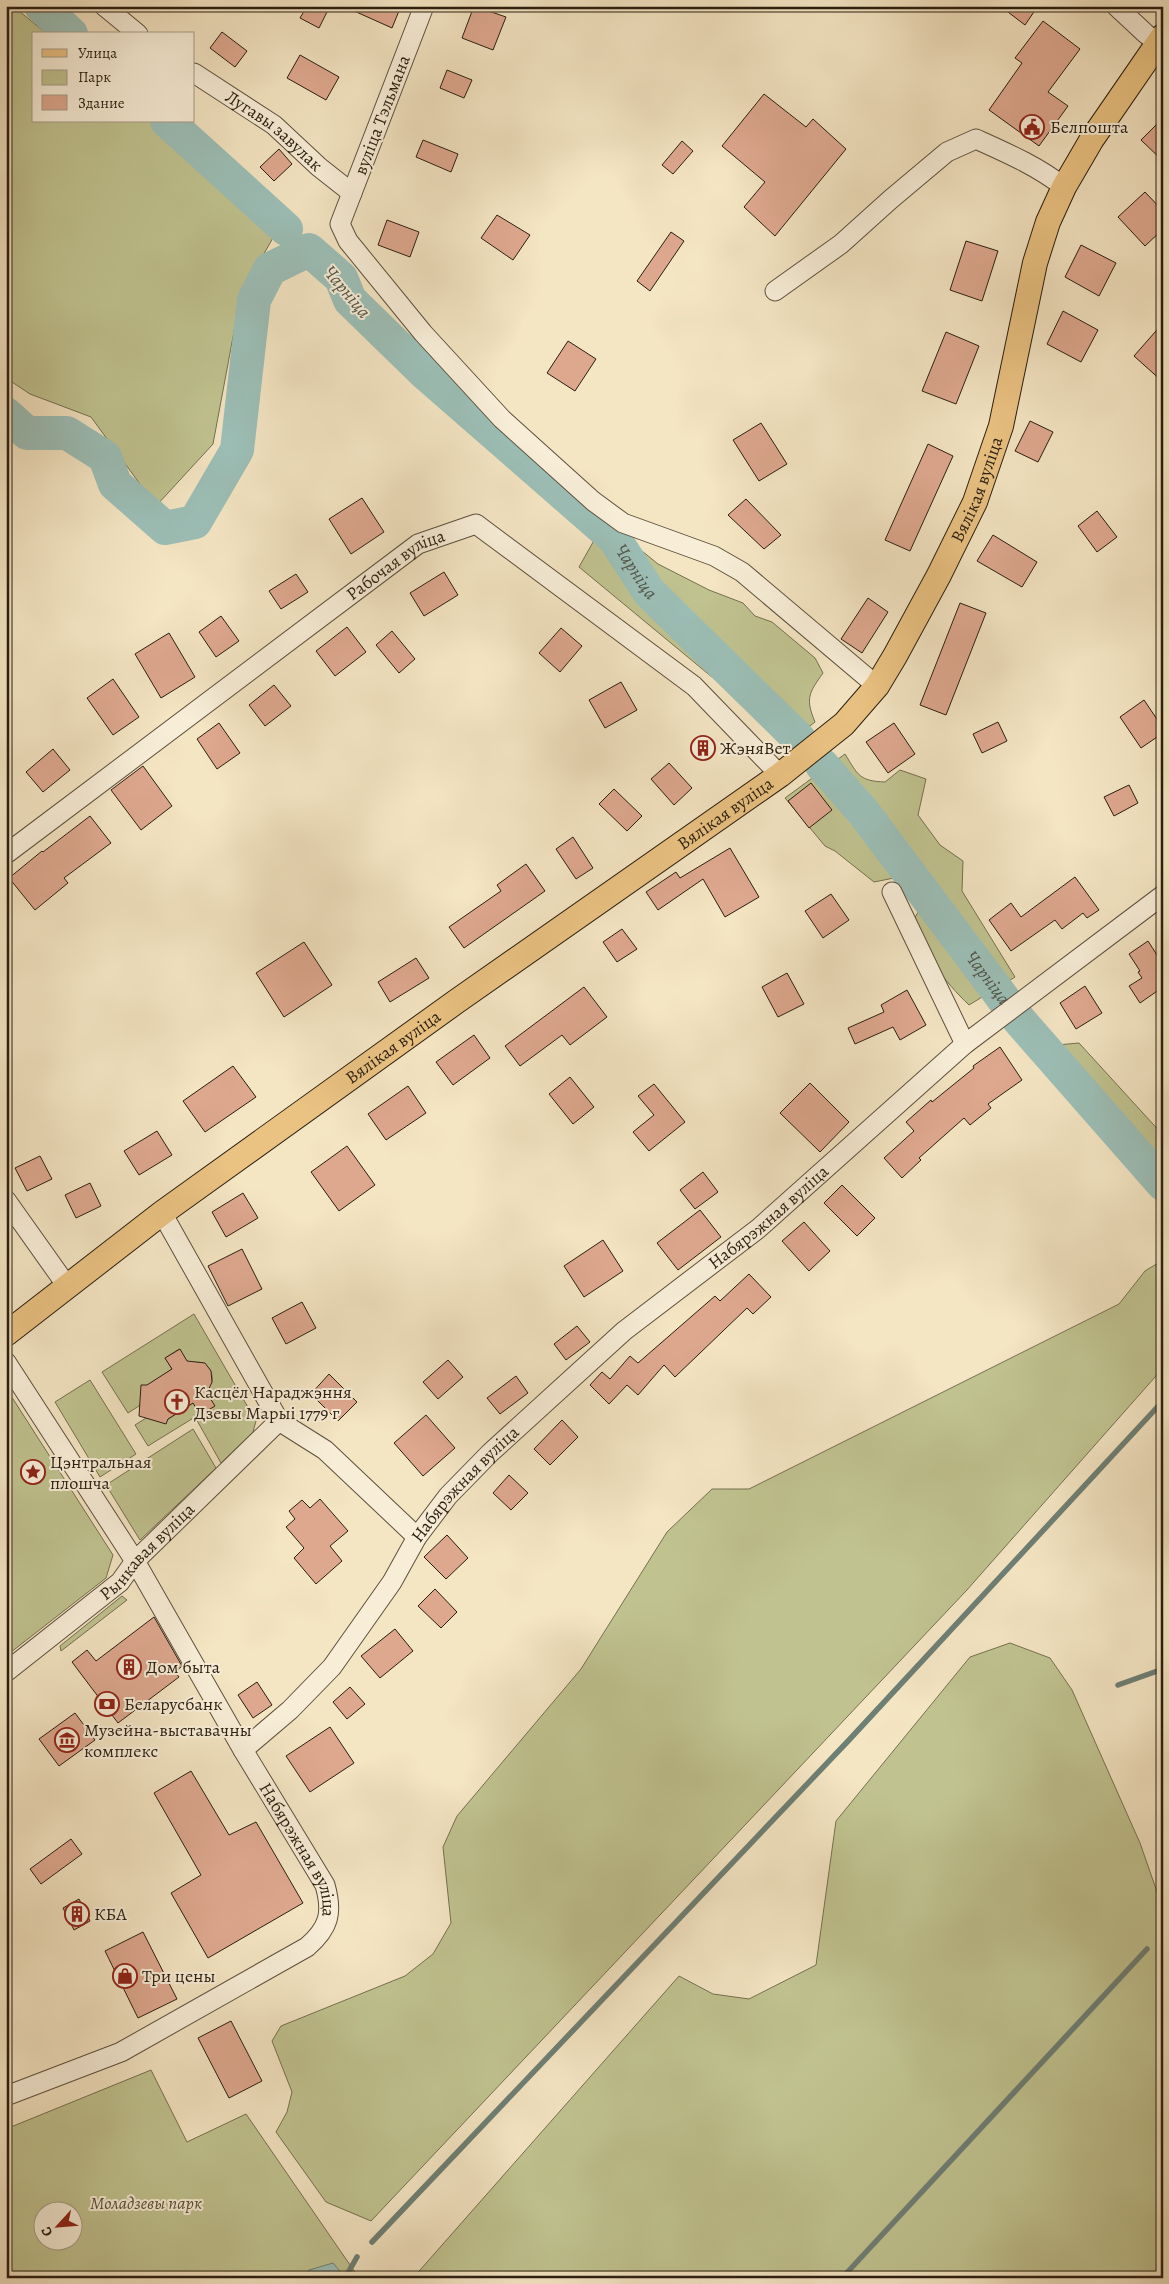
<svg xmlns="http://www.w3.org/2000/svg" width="1169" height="2284" viewBox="0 0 1169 2284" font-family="Alegreya,serif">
<rect width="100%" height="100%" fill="#f4e5c3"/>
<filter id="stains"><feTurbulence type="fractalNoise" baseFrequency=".004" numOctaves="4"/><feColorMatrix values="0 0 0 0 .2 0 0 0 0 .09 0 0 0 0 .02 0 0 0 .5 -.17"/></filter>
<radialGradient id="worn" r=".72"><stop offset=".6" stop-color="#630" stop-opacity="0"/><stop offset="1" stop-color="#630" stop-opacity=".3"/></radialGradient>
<path fill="#c0c390" stroke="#757050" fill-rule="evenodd" d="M6,6h7l34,28h-13v87h122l126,101 -41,72 -28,150 -57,62 -65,-89 -61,-23 -24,-16z
M605,521l53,43 51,26 34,13 12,13 17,6 43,36 8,15c-14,20 -18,25 -8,49l-30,23 -61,-58 -145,-120z
M845,754c13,21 14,27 40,28l15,-12 26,9 -8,36 22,30 23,16 -1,30 53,86 -46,28c-24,-23 -48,-53 -55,-86l6,-10 -26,-31 -20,4 -39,-31 -10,-5 -40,-48z
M1079,1043l84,92v27l-106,-117z
M1163,1260v108l-197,223 -595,630 -45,-19 -50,-70 11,-20 5,-20 -20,-51 9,-15 124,-50 28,-22 18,-31 -8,-76 14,-31 124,-147 86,-137 45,-43h37l370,-185 26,-33z
M194,1314l62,107 -3,11 -32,31 -26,-46 -47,29 -13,-21 11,-7 20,5 1,-3 26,-17 19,-21c2,-15 -10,-24 -23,-18l-10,-15 -14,9 7,11 -26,17h-4l4,7 -7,13 -11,7 -26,-41z
M90,1380l46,74 -36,23 -45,-75z
M6,1388l107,167 -7,23 -100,78z
M193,1429l23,39 -76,72 -34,-55z
M122,1596l5,4 -66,51 -1,-5z
M1010,1643l40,15 22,32 68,153 23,66v369h-750l266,-302 34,18 36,5 67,-34 20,-144 134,-164z
M151,2070l36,72 59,-28 113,164h-353v-149zM42,2212h30v30h-30z"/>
<path fill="#9cbfb7" stroke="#6e7f74" d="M333,2263l6,7 4,8h-40l6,-8z"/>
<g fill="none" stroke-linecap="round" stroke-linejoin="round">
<path stroke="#6e7f74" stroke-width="5.5" d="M1118,1685l45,-16
M372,2242l477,-502 314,-339
M345,2278l12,-21
M842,2278l305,-329"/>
<g stroke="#9cbfb7" stroke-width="34">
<path d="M41,6l30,28"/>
<path d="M167,121l119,108"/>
<path id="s1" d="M6,414l21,19h40l38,24 10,27 50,44 30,-6 42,-72 17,-150 16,-31 39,-19 32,28 9,22 76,74 188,164 35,54 150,147"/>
<path id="s2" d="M822,765l42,48 156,208 143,163"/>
</g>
</g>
<path fill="#dea88f" stroke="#2a1e10" d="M307,6h23l-11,22 -19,-10z
M343,6h58l-9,22z
M474,6l32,11 -13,33 -31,-12z
M1000,6h38l-13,19z
M1043,21l37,28 -32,43 20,14 -29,40 -50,-36 33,-47 -7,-5z
M222,32l25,19 -12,16 -25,-19z
M300,55l39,22 -13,23 -39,-22z
M447,70l25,10 -8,18 -24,-10z
M764,94l42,33 7,-8 33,30 -71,87 -31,-29 21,-25 -43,-36z
M1163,118v43l-22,-21z
M423,140l35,14 -7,18 -35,-15z
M682,141l11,10 -20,23 -11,-9z
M279,149l13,15 -18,17 -14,-14z
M1145,192l18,19v18l-18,17 -27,-29z
M497,215l33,20 -17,25 -32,-22z
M387,220l32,12 -9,25 -32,-12z
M671,232l13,9 -34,50 -13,-10z
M966,241l32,10 -16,50 -32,-11z
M1081,245l35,18 -17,33 -34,-19z
M1063,311l35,19 -17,32 -34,-18z
M1163,323v59l-29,-26z
M946,332l33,14 -23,58 -34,-13z
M568,341l28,18 -21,32 -28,-18z
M1030,421l23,11 -15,30 -23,-11z
M761,423l26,41 -28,17 -26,-41z
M928,444l25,12 -43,95 -25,-11z
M362,498l22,34 -33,22 -22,-35z
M746,499l35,36 -17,14 -36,-34z
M1097,511l20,26 -20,15 -19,-26z
M993,535l44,27 -15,25 -45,-26z
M444,572l14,23 -34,21 -14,-23z
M296,574l12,18 -27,17 -12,-18z
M868,598l20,14 -26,41 -21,-14z
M960,603l26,10 -40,102 -26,-10z
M221,616l18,25 -23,16 -17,-25z
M347,627l19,25 -31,24 -19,-25z
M561,628l21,18 -22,26 -21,-19z
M392,631l23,28 -16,14 -23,-28z
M169,633l26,44 -34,21 -26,-44z
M113,679l26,38 -26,18 -26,-37z
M621,682l16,28 -32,18 -16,-28z
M274,685l17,21 -26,20 -16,-21z
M1144,700l19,28v5l-22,15 -21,-31z
M998,722l9,19 -25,12 -9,-19z
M219,723l21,30 -23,16 -20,-30z
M894,723l21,31 -27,19 -22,-31z
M53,749l17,21 -27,22 -17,-20z
M669,763l23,25 -18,17 -23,-26z
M143,766l29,40 -31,24 -30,-40z
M811,783l21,27 -23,18 -21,-27z
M1129,785l9,18 -24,13 -10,-19z
M614,789l28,27 -15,15 -28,-27z
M90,816l21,27 -47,35 4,5 -33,27 -26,-32 33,-27 1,1z
M573,837l20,31 -17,11 -20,-30z
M730,848l29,49 -34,20 -22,-38 -45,31 -12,-18 30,-20 4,6z
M526,864l19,27 -81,57 -15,-21 52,-36 -4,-6z
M1075,877l24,33 -12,8 -4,-5 -21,16 -7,-9 -44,31 -22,-31 22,-17 10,14z
M831,894l18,26 -26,18 -18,-27z
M622,929l15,20 -20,13 -14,-20z
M1148,941l9,14 6,-3v35l-23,16 -11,-17 13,-8 -4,-6 2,-1 -11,-17z
M304,942l28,43 -48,32 -28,-44z
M416,958l13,20 -39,24 -12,-20z
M787,973l17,31 -26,13 -16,-30z
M1085,986l17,27 -26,16 -16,-26z
M584,987l23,30 -37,28 -8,-10 -42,31 -15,-20z
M907,990l19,35 -26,15 -7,-13 -38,17 -7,-16 36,-16 -3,-7z
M474,1035l16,23 -37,27 -17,-23z
M1000,1047l22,33 -34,24 3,4 -21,17 -6,-7 -45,40 2,2 -19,18 -18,-20 30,-27 -8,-9 25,-22 1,2 42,-34 -1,-2z
M233,1066l23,31 -51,35 -22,-31z
M570,1077l24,30 -21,17 -24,-30z
M810,1083l39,39 -29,30 -40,-39z
M654,1084l31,38 -36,29 -16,-19 21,-17 -16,-19z
M408,1086l18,27 -40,27 -18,-26z
M157,1131l15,24 -33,20 -15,-24z
M347,1146l28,39 -36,26 -28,-39z
M40,1156l12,23 -25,12 -12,-23z
M703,1172l15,20 -23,17 -15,-19z
M90,1183l11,23 -25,12 -11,-23z
M842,1185l33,33 -18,18 -33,-33z
M243,1193l15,25 -32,19 -14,-25z
M700,1210l21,27 -43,33 -21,-27z
M804,1222l26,29 -21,20 -27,-30z
M603,1240l20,31 -39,26 -20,-31z
M242,1249l20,40 -34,17 -20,-40z
M749,1274l22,23 -18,17 -6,-6 -72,69 -11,-12 -26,30 -11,-10 -18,19 -19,-19 12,-13 8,7 20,-23 8,7 77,-67 5,5z
M302,1302l14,26 -30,16 -14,-26z
M577,1326l13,16 -24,18 -12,-16z
M180,1349l7,12 18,2 6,8 1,11 -5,11 8,13 -15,9 -7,-12 -25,16 -2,5 -27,-8 2,-31h6l25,-16 -7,-11z
M448,1360l15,17 -25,22 -15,-17z
M329,1374l28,28 -19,19 -27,-27z
M516,1376l12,17 -28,21 -13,-16z
M426,1415l29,33 -32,28 -29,-33z
M562,1420l16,17 -28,28 -16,-16z
M509,1475l19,18 -17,17 -18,-17z
M320,1499l28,32 -18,15 12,15 -26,23 -22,-26 10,-10 -18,-21 9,-8 -6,-8 13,-11 8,8z
M447,1535l21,23 -22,21 -22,-22z
M435,1589l22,23 -16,16 -23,-22z
M154,1617l28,49 -7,6 4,5 -61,46 -46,-61 15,-12 9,11z
M395,1629l18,22 -33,27 -19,-22z
M257,1682l15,23 -19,13 -15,-23z
M350,1687l15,17 -18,15 -14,-17z
M75,1713l20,27 -36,26 -20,-27z
M330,1727l24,36 -44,29 -24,-36z
M191,1771l38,64 27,-13 47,81 -95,55 -37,-65 30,-18 -47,-82z
M71,1839l11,15 -41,30 -11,-15z
M79,1899l11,22 -16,9 -11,-22z
M143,1932l34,67 -39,19 -33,-67z
M231,2021l31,60 -33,17 -31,-60z"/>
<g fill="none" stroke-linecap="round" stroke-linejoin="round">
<defs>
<g id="minor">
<path d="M104,6l34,28"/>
<path d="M424,6l-84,218 8,17 75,92 79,86 91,82 30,22 91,33 28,16 135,114"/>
<path d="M1116,6l30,28 12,9"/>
<path id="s3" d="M194,73l80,52 45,42 33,26"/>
<path d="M775,291l66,-47 50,-45 56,-47 29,-13c31,14 61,27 88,48"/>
<path id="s4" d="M6,854l412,-310 58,-20 218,162 86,89"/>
<path d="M892,892l73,152"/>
<path d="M6,1200l61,86"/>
<path d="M162,1213l117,208 46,29 92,87"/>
<path id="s5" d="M6,1362l129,199 108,189 82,135c8,28 4,43 -18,62l-186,105 -115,44"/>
<path id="s6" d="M6,1672l114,-90 15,-21 144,-140"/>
<path id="s7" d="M243,1750l47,-40 42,-43 60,-85 25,-45 31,-41 42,-43 134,-122 135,-103 206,-184 198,-149"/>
</g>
<g id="major">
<path id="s8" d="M6,1334l156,-121 295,-212 323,-226 64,-51 33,-38 18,-30 44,-81 36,-73 26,-76 34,-163 13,-41 16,-35 28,-48 71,-103"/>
</g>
</defs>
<use href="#minor" stroke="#5c503d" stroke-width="21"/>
<use href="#major" stroke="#2a1e10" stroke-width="26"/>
<use href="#minor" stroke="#f8eed8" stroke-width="19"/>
<use href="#major" stroke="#eac282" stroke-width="24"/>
</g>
<defs>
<symbol id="civic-ring" viewBox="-11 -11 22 22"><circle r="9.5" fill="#f8eed8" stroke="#8f2418" stroke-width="1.5"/><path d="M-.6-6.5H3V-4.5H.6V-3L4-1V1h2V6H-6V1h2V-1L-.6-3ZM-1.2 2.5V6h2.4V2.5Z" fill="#8f2418"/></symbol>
<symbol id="building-ring" viewBox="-11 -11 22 22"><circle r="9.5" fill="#f8eed8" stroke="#8f2418" stroke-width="1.5"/><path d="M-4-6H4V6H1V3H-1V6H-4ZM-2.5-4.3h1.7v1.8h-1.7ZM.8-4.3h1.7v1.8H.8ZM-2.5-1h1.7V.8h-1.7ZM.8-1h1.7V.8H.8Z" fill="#8f2418"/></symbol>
<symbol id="church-ring" viewBox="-11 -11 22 22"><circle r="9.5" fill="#f8eed8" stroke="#8f2418" stroke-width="1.5"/><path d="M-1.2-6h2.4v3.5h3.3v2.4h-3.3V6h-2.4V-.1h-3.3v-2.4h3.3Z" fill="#8f2418"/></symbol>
<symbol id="sight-ring" viewBox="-11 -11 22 22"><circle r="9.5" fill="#f8eed8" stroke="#8f2418" stroke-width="1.5"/><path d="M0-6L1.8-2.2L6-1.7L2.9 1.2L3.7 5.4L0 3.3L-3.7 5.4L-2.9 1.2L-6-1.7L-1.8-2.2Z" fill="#8f2418"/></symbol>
<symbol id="bank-ring" viewBox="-11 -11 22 22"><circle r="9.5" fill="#f8eed8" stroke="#8f2418" stroke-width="1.5"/><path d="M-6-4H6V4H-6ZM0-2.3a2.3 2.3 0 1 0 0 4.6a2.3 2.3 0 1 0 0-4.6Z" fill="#8f2418"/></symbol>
<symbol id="museum-ring" viewBox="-11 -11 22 22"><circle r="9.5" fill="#f8eed8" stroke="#8f2418" stroke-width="1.5"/><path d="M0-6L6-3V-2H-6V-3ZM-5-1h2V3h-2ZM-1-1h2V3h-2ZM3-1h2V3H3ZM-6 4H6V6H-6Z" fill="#8f2418"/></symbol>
<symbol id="shop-ring" viewBox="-11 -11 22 22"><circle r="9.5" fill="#f8eed8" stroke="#8f2418" stroke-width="1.5"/><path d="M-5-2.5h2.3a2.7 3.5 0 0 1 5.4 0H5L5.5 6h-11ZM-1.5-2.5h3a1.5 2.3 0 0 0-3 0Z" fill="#8f2418"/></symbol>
</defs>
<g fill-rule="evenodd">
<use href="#civic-ring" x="1018" y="113" width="28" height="28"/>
<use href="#building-ring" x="689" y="734" width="28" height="28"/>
<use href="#church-ring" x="163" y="1388" width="28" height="28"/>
<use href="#sight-ring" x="19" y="1458" width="28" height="28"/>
<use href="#building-ring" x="115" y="1653" width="28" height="28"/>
<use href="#bank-ring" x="93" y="1690" width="28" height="28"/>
<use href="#museum-ring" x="53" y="1726" width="28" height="28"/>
<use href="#building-ring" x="63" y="1900" width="28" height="28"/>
<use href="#shop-ring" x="111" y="1962" width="28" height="28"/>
</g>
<g text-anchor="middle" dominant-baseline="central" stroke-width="4" stroke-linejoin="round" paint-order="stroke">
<g font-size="18" fill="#2a1e10" stroke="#f8eed8">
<text transform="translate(382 115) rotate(-69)">вуліца Тэльмана</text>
<text stroke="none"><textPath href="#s3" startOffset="99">Лугавы завулак</textPath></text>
<text stroke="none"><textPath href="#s8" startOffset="1308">Вялікая вуліца</textPath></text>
<text stroke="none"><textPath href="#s4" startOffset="486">Рабочая вуліца</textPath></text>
<text stroke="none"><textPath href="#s8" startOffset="888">Вялікая вуліца</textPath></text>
<text stroke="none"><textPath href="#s8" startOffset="482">Вялікая вуліца</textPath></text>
<text stroke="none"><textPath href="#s7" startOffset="754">Набярэжная вуліца</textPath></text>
<text stroke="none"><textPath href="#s7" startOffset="349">Набярэжная вуліца</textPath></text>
<text stroke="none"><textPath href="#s6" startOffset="186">Рынкавая вуліца</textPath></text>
<text stroke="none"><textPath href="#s5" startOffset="570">Набярэжная вуліца</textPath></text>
</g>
<g font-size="18" fill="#2a1e10" stroke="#f8eed8" text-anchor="start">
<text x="1050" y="127">Белпошта</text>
<text x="720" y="748">ЖэняВет</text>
<text x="194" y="1392">Касцёл Нараджэння<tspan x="194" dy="21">Дзевы Марыі 1779 г</tspan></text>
<text x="50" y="1462">Цэнтральная<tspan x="50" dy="21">плошча</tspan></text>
<text x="146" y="1667">Дом быта</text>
<text x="124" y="1704">Беларусбанк</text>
<text x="84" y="1730">Музейна-выставачны<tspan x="84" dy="21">комплекс</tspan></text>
<text x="94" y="1914">КБА</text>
<text x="142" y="1976">Три цены</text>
</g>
<g font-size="18" font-style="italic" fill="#575036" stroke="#f8eed8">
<text x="146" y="2203">Моладзевы парк</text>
</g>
<g font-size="19" font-style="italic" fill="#52564a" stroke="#f8eed8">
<text transform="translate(347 292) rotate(50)">Чарніца</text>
<text stroke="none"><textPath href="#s1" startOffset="1014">Чарніца</textPath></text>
<text stroke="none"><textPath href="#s2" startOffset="270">Чарніца</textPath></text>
</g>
</g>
<rect width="1169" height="2284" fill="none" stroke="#f4e5c3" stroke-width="25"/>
<rect x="8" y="8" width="1154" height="2269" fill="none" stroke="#2a1e10" stroke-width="2.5"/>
<rect x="12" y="12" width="1144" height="2259" fill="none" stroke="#2a1e10"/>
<rect x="32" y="32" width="162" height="90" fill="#f8eed8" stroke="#a69b88"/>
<rect x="42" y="49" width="25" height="8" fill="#eac282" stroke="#a69b88"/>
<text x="78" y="58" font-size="15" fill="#2a1e10">Улица</text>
<rect x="42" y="70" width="25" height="15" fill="#c0c390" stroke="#a69b88"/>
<text x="78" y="82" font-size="15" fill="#2a1e10">Парк</text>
<rect x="42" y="95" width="25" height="15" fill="#dea88f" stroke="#a69b88"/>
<text x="78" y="108" font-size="15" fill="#2a1e10">Здание</text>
<g transform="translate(58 2226) rotate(244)"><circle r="24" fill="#f8eed8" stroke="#a69b88"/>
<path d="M0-4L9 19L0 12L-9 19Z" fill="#8f2418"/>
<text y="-8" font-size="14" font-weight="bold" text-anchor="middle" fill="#2a1e10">С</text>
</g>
<rect width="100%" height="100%" filter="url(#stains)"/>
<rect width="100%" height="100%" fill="url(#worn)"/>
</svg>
